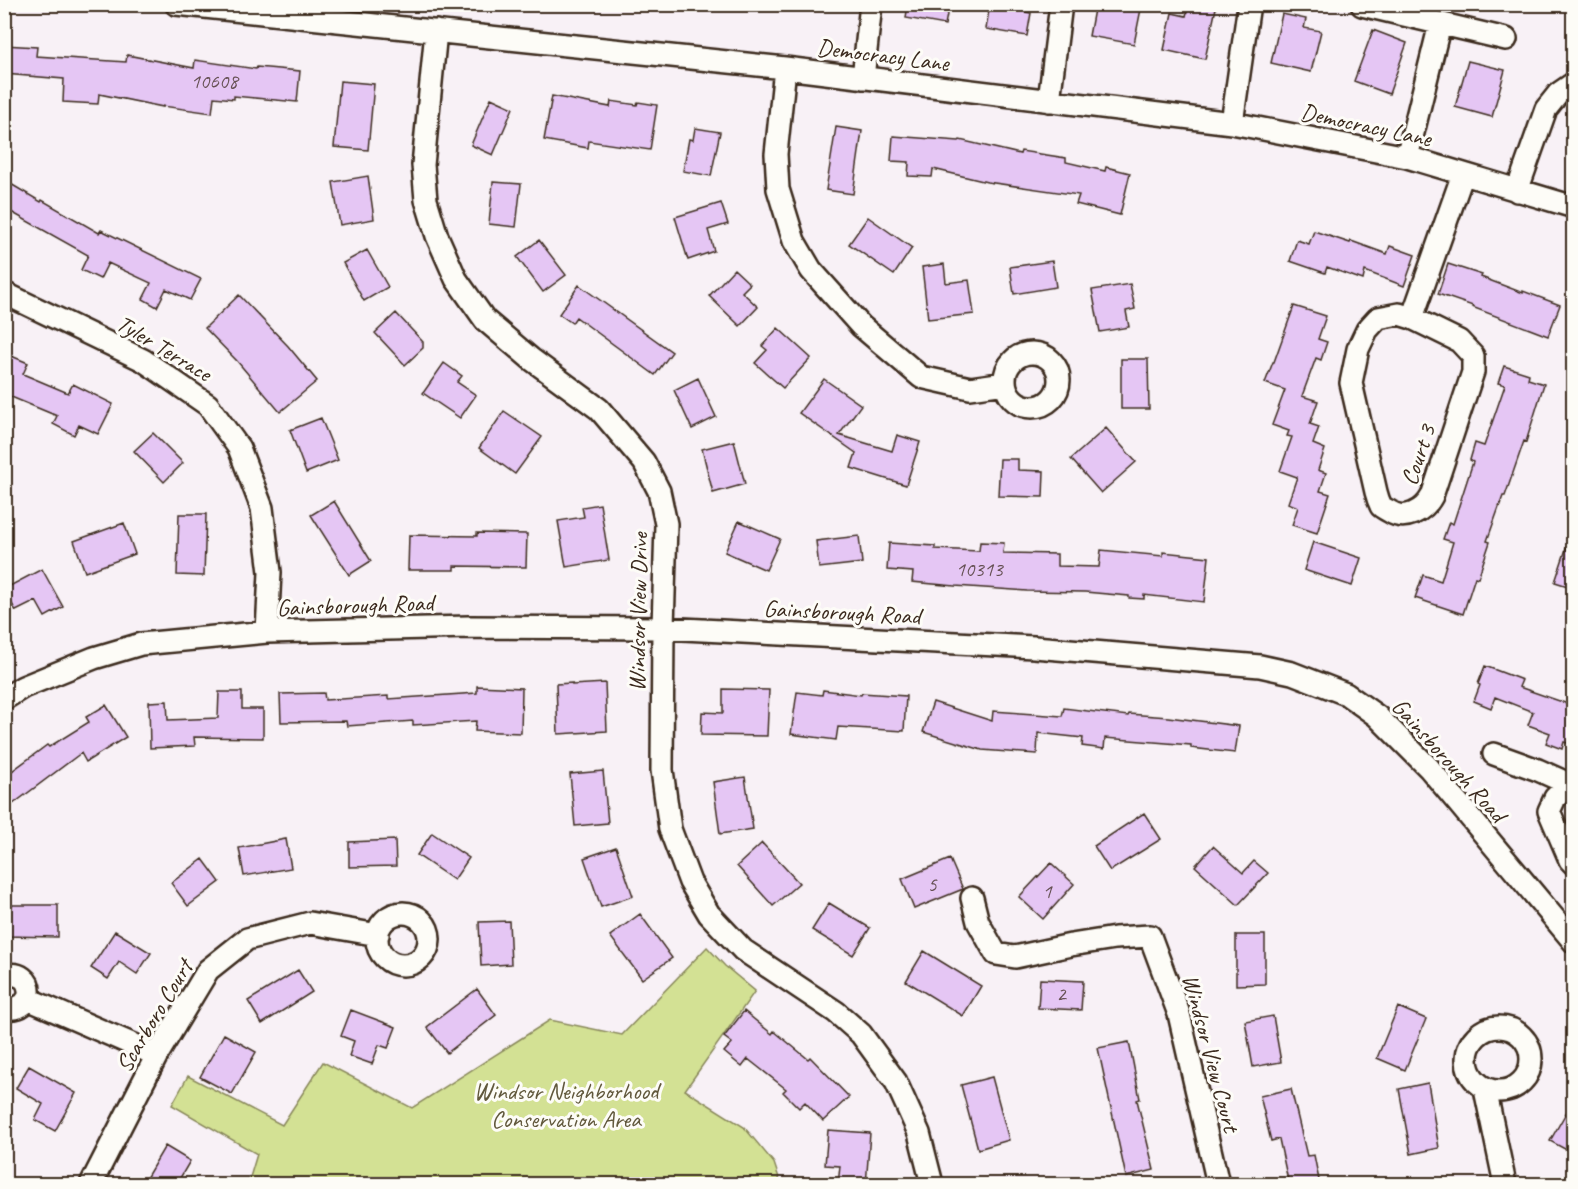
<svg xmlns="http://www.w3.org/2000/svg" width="1578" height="1189" viewBox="0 0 1578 1189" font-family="Caveat,sans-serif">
<rect width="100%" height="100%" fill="#f8f1f6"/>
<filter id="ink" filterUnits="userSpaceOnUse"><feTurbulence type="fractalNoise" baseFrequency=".0167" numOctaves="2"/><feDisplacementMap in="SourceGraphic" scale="12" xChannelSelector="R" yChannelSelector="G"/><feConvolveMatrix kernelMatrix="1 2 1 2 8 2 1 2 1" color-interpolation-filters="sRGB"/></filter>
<g filter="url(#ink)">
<path fill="#d3e194" stroke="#878659" stroke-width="1.5" d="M707,947l18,19 30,25 -70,99 59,37 30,36 7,21h-533l9,-30 -85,-49 16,-29 94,49 41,-63 89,46 138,-88 72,15z"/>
<path fill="#e5c6f4" stroke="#3b2a1e" stroke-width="1.5" d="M908,4h41l-4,21 -39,-7z
M990,4h36l-1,8 6,1 -4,23 -41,-7z
M1095,4h47l-8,40 -45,-8z
M1189,4h11l16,4 -11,51 -41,-9 8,-37 14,3z
M1282,14l24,5 -2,9 17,3 -10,41 -40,-9z
M1373,30l34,13 -18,51 -35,-13z
M4,45l33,2 -1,9 90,6 1,-7 67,13 1,-8 61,9 1,-2 43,4 -3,31 -63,-6v3l-20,-2 -2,16 -49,-7v1l-64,-13 -1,10 -35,-2 1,-23 -60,-5z
M1468,61l37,9 -13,47 -37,-10z
M340,81l34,3 -6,66 -34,-3z
M552,96l58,11 1,-6 26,4 1,-3 19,3 -7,45 -61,-9 -1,7 -44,-8z
M491,98l22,10 -20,47 -22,-10z
M836,127l26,4 -9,63 -27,-4z
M695,128l25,4 -9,44 -28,-5 6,-32 4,1z
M893,136l66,5 1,-1 60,14 1,-3 45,7v4l39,9 1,-4 24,6 -10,42 -44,-11 3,-9 -92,-13 -54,-13 -1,8 -24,-1 1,-14 -18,-1z
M368,176l6,43 -34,6 -7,-43z
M4,180l37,22 1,-2 57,33 2,-3 100,49 -11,21 -24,-11 -9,18 -14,-8 8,-16 -43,-20 -8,16 -19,-9 7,-15 -84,-47z
M493,182l28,2 -5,43 -27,-3z
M721,203l7,21 -20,6 6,21 -26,9 -13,-43z
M868,217l44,31 -18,27 -45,-31z
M1314,231l36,12 1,-2 36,13 3,-8 25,9 -11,31 -39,-15 -2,9 -36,-13 -2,6 -35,-12 7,-21 12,4z
M539,240l27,35 -23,17 -26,-35z
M367,250l21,37 -24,14 -21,-38z
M1052,261l4,26 -42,7 -4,-27z
M944,264l2,19 23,-3 5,34 -46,5 -6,-52z
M1448,264l34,11 -1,2 42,16v-2l37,14 -12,31 -76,-29 1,-1 -35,-12z
M734,269l16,15 -8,8 16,15 -18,19 -31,-30z
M1130,284l5,25 -9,2 3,16 -29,5 -8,-42z
M579,285l93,67 -17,23 -79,-58 -4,6 -13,-9z
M239,295l49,51 29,35 -37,31 -43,-51 -32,-33z
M1294,306l32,10 -8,23 9,3 -6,18 -5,-2 -14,38 16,5 -8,23 9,3 -6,17 12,5 -7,21 8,3 -6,18 10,3 -13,39 -25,-8 6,-18 -10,-4 9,-26 -17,-6 12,-34 -5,-1 2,-5 -17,-6 13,-35 -20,-7 8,-21h1z
M396,313l27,29v6l-18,17 -30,-32z
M778,328l33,30 -28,30 -28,-25 12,-13 -5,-4z
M9,355l19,8 -5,11 45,19 5,-9 40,20 -15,30 -19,-9 -5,10 -21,-11 4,-8 -53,-22v-28z
M1121,359h27l1,50h-28z
M444,363l18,13 -5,6 19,13 -16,23 -37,-25z
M1504,366l25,8 -1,5 16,5 -18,58 -2,-1 -19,55h-2l-16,45 3,1 -12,36 -3,-1 -12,37 -48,-16 8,-23 18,6 12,-39 -10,-3 6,-17 4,2 20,-62 -3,-2 5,-17 9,3 21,-61 -7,-2z
M698,378l18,39 -24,12 -18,-39z
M824,379l37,26 -22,30 53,16 5,-16 23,7 -14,43 -55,-17 5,-15 -57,-40z
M504,411l38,26 -27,37 -36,-26z
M321,418l17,42 -32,13 -16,-43z
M1106,428l30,34 -35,31 -30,-34z
M153,433l30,30 -19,19 -30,-31z
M734,441l11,43 -32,9 -11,-44z
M1000,459h18v11l26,1 -1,26 -45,-1z
M334,501l37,60 -22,14 -38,-60z
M600,504l9,56 -43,7 -8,-46 26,-4 -2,-10z
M179,514h27l-2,62 -27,-1z
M739,521l41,18 -14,31 -41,-18z
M124,523l11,31 -50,18 -11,-31z
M477,533l50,1 -1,33 -72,-1v4h-46l1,-35 68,1z
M1571,534l3,1v53l-19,-6z
M859,536l3,27 -43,5 -3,-27z
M980,542l24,1 -1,10 54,1v12l42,1 2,-17 62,6v-4l46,5 -5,45 -60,-7v4l-15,-1v-2l-44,-4 -58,-1 -72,-5 -43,-4 1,-10 -26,-2 2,-27 46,3v3l44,2z
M1313,542l48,16 -9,28 -48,-16z
M42,569l21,38 -18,10 -9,-16 -20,10 -12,-22z
M1485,666l37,14 -3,7 55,19v39l-10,-3 -2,7 -16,-6 4,-10 -22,-8 5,-13 -38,-15 -4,11 -17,-7 6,-16 -2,-1z
M572,683v2l33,-2 2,48 -49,3 -2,-50z
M477,686l45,2 -1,45 -46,-2 1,-10 -63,4v-4l-66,5 -1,-5 -65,1 -1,-28 44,-1 1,7 63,-4v3l89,-6z
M723,689l46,1 -2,46 -66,-1 1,-23 21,1z
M823,690l38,5 1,-2 44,3 -2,35 -66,-4 -2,13 -45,-6 6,-42 25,3z
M219,692h23v17h21v29l-69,-1 1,9 -45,2 -1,-46 18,-1 1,19 50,-2z
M933,702l59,19 1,-10 69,5 2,-8 64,8 1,-2 39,3 71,9 -4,27 -44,-5v-3l-86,-7 -1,11 -22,-3 1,-8 -45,-5 -1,21 -55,-4 -59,-18z
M106,705l20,32 -40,25 -5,-9 -68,51 -9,-11v-16l43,-32 2,2 40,-25 -3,-5z
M603,771l5,52 -33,3 -5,-52z
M745,777l8,52 -33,5 -7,-52z
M1144,813l17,26 -51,32 -16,-25z
M432,833l37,25 -15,22 -37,-25z
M286,839l5,29 -47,8 -5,-28z
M395,840l1,26 -47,1v-25z
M762,843l37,40 -26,23 -36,-40z
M1213,846l30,27 11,-12 14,12 -30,32 -43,-39z
M616,847l17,49 -32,11 -17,-49z
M203,859l17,23 -32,24 -17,-23z
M950,859l13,30 -49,20 -12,-30z
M1051,863l23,21 -31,35 -24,-22z
M829,903l41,25 -17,27 -41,-25z
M4,905h54v32l-54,-1z
M640,914l32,44 -30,21 -32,-43z
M509,921l2,43 -30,2 -2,-44z
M115,931l36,22 -14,21 -18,-12 -11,17 -17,-11z
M1236,935h29v49l-29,1z
M924,951l57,35 -18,30 -57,-35z
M298,970l14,22 -50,32 -14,-23z
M1040,979l43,2 -2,29 -43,-2z
M477,989l19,26 -49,38 -20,-26z
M1398,1007l28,12 -21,51 -28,-12z
M351,1010l45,17 -8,21 -9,-3 -7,19 -23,-8 5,-15 -13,-5z
M744,1011l28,23 2,-3 34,28 2,-2 39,40 -26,24 -18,-19 -6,6 -16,-16 3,-3 -38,-30 -6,8 -18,-15 8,-9 -8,-6z
M1273,1016l8,46 -28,5 -8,-46z
M224,1034l32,18 -24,42 -32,-17z
M1129,1042l11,57 -3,1 17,70 -28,7 -28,-129z
M29,1066l47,27 -21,38 -20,-11 8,-16 -27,-16z
M992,1077l17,63 -31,9 -17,-64z
M1428,1083l11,65 -28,6 -12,-65z
M1291,1089l16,67 7,-1 6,30h-31l-10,-46 -8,2 -11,-45z
M1574,1099v55l-24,-13z
M828,1130l42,3 -4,52h-28l2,-19 -15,-1z
M165,1146l25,15 -14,24h-34z"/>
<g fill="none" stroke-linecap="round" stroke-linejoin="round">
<defs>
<path id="minor" d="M176,4l609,64 447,55 175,34 167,50
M1362,5l144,34
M436,31l-13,134 3,35 11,36 19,43 29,41 46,39 68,50 45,53 15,29 7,33 -3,104 -1,142 8,59 20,53 19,32 34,36 93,62 25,22 35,48 23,51 13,51
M785,68l-9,86 2,35 16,52 17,29 50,56 60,51 49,11 35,-5
M863,78l8,-74
M1049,101l12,-97
M1232,123l17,-119
M1407,157l33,-133
M1517,191l29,-82 12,-15 16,-11
M4,293l139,67 65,45 31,43 23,60 8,64 -3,60
M1412,318l47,23 14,15v16l-41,124c-8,15 -27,26 -43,15 -2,-1 -7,-4 -8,-5 -2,-4 -4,-10 -5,-14l-25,-109 7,-34 9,-19 11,-12 21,-4 13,4 51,-144
M1005 380a27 27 0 1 1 54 0a27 27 0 1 1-54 0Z
M4,699l19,-12 71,-29 47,-14 126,-12 202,-5 194,1 371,19 226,19 32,7 54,21 31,22 52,52 145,174
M1494,754l44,16 31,14
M1574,785l-5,-1 -14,14 -6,13 21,49 4,4
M972,898l6,24 18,32 19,3 56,-12 44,-7 35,-2 29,78 39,170
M377 939a26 26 0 1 1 52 0a26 26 0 1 1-52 0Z
M4,976c33,-10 34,40 0,31
M28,999l129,56
M1467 1059a32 32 0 1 1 64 0a32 32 0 1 1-64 0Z
M1485,1089l20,95
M91,1184l66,-129 51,-85 39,-31 63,-16 68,12"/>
</defs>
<use href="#minor" stroke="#3b2a1e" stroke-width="26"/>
<use href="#minor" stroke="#fdfcf7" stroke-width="21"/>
</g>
</g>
<g text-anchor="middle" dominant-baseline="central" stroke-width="6" stroke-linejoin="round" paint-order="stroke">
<g font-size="21" fill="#665154">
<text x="214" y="81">10608</text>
<text x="979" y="569">10313</text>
<text x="932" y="884">5</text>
<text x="1047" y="891">1</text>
<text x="1061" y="994">2</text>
</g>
<g font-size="24" fill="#3b2a1e" stroke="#fdfcf7">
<text transform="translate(883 55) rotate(7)">Democracy Lane</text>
<text transform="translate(1366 125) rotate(12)">Democracy Lane</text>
<text transform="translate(164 348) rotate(31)">Tyler Terrace</text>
<text transform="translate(1418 455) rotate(-71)">Court 3</text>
<text transform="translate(355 605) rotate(-2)">Gainsborough Road</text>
<text transform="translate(638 612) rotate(-89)">Windsor View Drive</text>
<text transform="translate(842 612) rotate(3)">Gainsborough Road</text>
<text transform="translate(1449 760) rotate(48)">Gainsborough Road</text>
<text transform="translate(154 1016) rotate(-59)">Scarboro Court</text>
<text transform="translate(1211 1053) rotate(75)">Windsor View Court</text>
</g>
<g font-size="24" fill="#61583c" stroke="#fdfcf7">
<text x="566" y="1091">Windsor Neighborhood<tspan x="566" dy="28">Conservation Area</tspan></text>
</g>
</g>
<rect width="1578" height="1189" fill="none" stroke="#fdfcf7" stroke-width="24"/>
<rect x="12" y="12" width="1554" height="1165" fill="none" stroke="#3b2a1e" stroke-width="2" filter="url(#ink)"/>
</svg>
